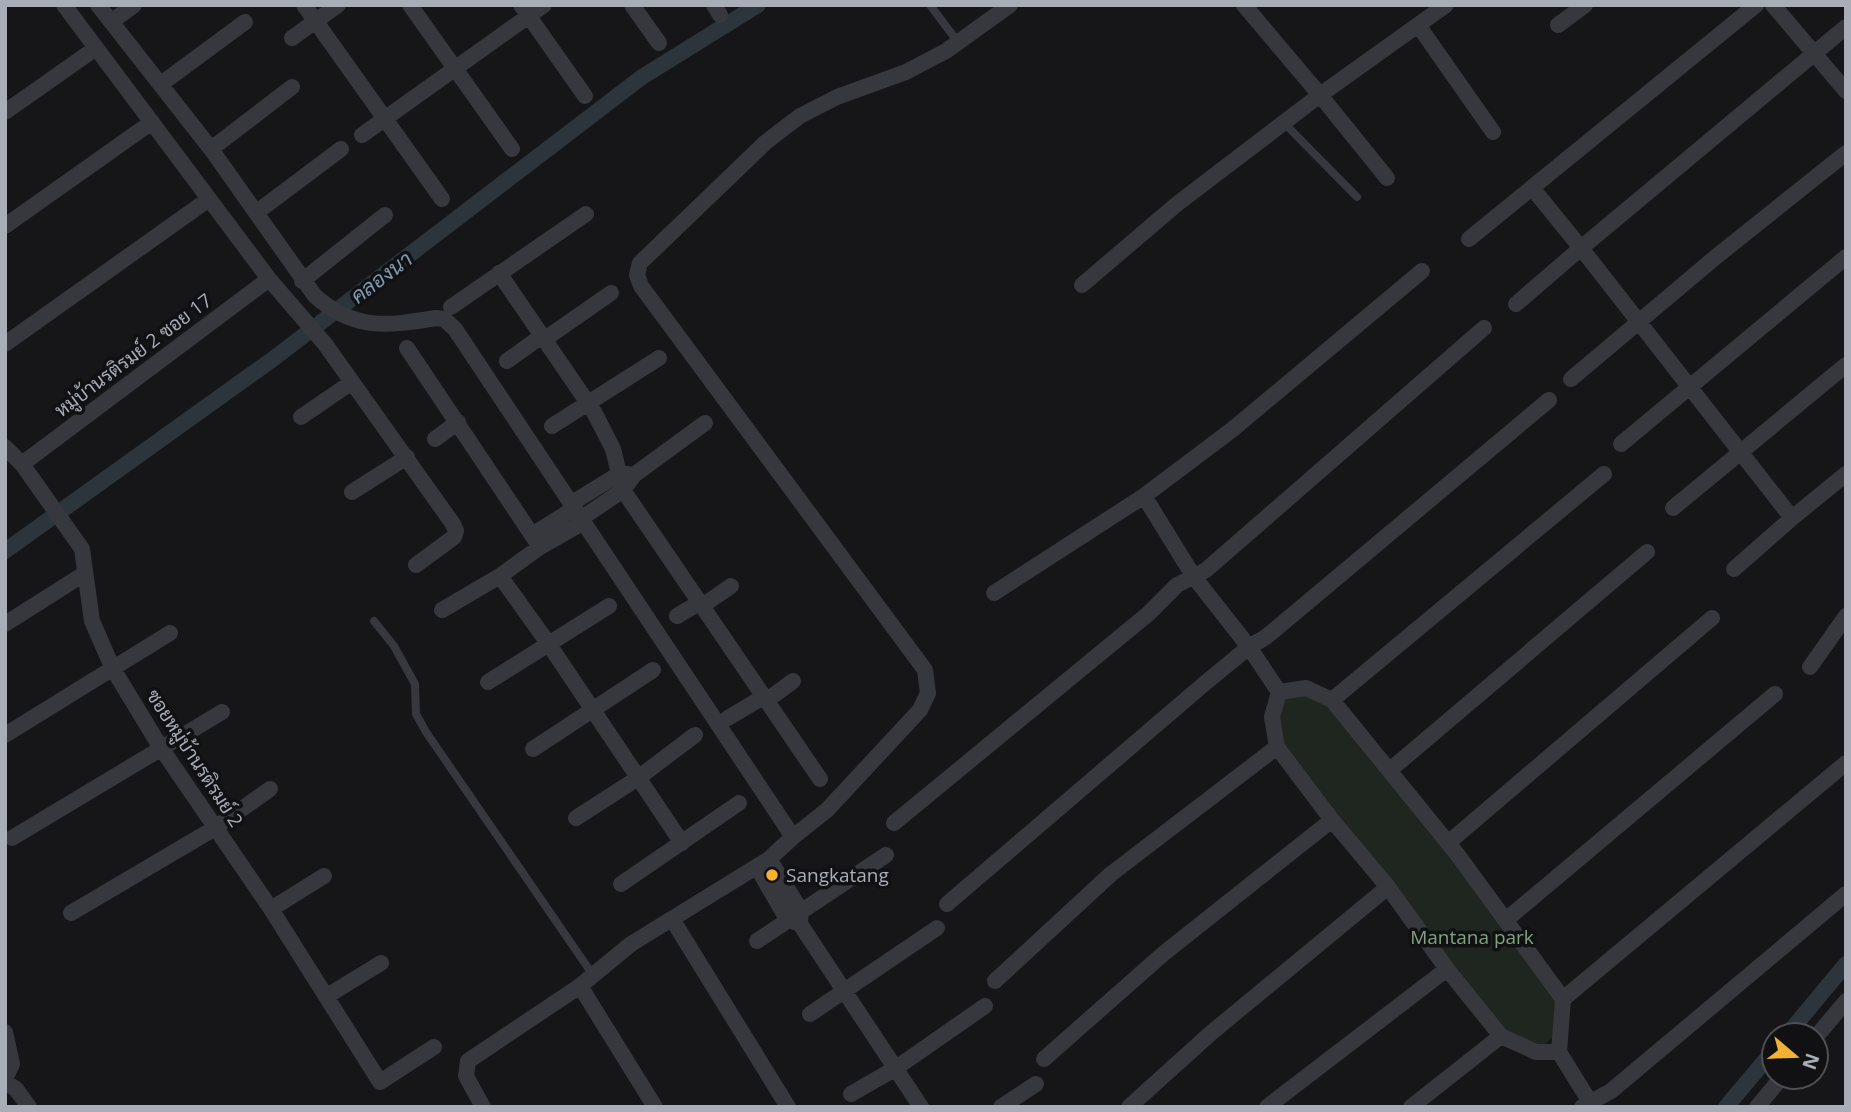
<svg xmlns="http://www.w3.org/2000/svg" width="1851" height="1112" viewBox="0 0 1851 1112" font-family="'Open Sans',Sarabun,sans-serif">
<rect width="100%" height="100%" fill="#161618"/>
<path fill="#1e261f" d="M1286,692l46,8 231,299 -2,31 -25,22 -35,-16 -221,-292 -4,-42z"/>
<g fill="none" stroke-linecap="round" stroke-linejoin="round">
<path stroke="#2c353c" stroke-width="16" d="M5,551l268,-192 369,-282 116,-72
M1787,1035l59,-71
M1726,1107l48,-57"/>
<path stroke="#37383d" stroke-width="8" d="M930,5l28,37
M1284,123l73,74
M374,621l20,25 21,38 1,30 10,18 167,243"/>
<path stroke="#37383d" stroke-width="16" d="M64,5l205,274 56,65 128,180 3,7 -2,6 -38,28
M98,5l113,144 104,147c40,35 72,30 121,22l8,1 11,10 338,508
M304,5l138,194
M410,5l102,144
M521,5l64,91
M632,5l27,38
M714,5l6,10
M1244,5l76,90 126,-90
M1773,5l73,86
M111,22l23,-17
M1418,25l75,107
M1558,25l27,-20
M1846,27l-265,221 211,270 54,-44
M292,38l46,-33
M161,84l84,-62
M5,112l91,-64
M362,135l182,-130
M211,149l81,-62
M257,212l84,-63
M5,226l147,-104
M1469,239l287,-234
M499,273l95,139 19,37 10,41 197,289
M302,281l83,-66
M1082,285l95,-81 143,-109 67,83
M1516,304l65,-56 -48,-59
M451,307l135,-93
M545,339l66,-46
M5,344l204,-145
M407,348l133,199 -40,29 48,67 134,200
M507,361l36,-26
M1571,379l146,-123 129,-103
M301,417l51,-35
M552,426l107,-68
M435,439l23,-17
M1621,444l225,-187
M5,447l17,17 60,85 10,72 21,48 48,79 110,161 109,173 54,-35
M22,464l247,-185
M352,492l55,-35
M1144,496l50,81 55,70 30,45
M572,503l47,-29h9
M1673,508l173,-143
M582,518l41,-28 11,-15 71,-52
M532,535l43,-27
M540,547l44,-25
M1734,569l58,-51
M994,593l150,-97 89,-67 189,-158
M702,606l29,-20
M442,610l58,-34
M677,616l22,-13
M5,624l79,-50
M1810,667l36,-51
M488,682l121,-76
M1279,692l27,-4 26,12 125,154 106,145 -4,53 34,55
M1279,692l-7,25 5,30 55,73 56,67 59,82 54,67 35,16h23
M1332,700l272,-226
M766,701l27,-20
M728,718l35,-21
M5,735l165,-102
M533,749l120,-79
M1390,770l257,-218
M576,818l62,-40 57,-43
M894,823l254,-209 29,-29 29,-15 278,-242
M12,838l210,-126
M1448,843l264,-225
M769,859l32,52 -1,10
M757,867l30,52 13,5 121,183
M621,884l118,-81
M947,904l257,-220 45,-37 17,-10 283,-237
M271,909l53,-33
M71,913l144,-85 55,-39
M672,919l116,188
M1507,919l268,-225
M757,941l129,-86
M995,981l116,-107 166,-127
M580,986l75,121
M327,996l54,-33
M1563,999l283,-236
M810,1014l127,-86
M5,1032l7,32 -7,15
M1816,1037l30,-36
M1044,1059l119,-105 169,-134
M5,1082l11,7 13,18
M851,1094l45,-26 89,-62
M483,1107l-17,-31 2,-15 112,-75 51,-42 138,-85 24,-22 34,-27 93,-100 8,-17 -3,-23 -284,-384 -4,-11 3,-12 126,-121 34,-26 37,-19 69,-25 40,-21 64,-46
M1001,1107l35,-23
M1129,1107l82,-74 177,-146
M1267,1107l180,-138
M1411,1107l90,-71
M1582,1107l29,-16 235,-197
M1757,1107l25,-30"/>
</g>
<circle fill="#f2b134" stroke="#111113" stroke-width="2.5" cx="772" cy="875" r="7"/>
<g text-anchor="middle" dominant-baseline="central" stroke-width="7" stroke-linejoin="round" paint-order="stroke">
<g font-size="19" fill="#a8adb8" stroke="#111113">
<text transform="translate(133 355) rotate(-37)">หมู่บ้านรติรมย์ 2 ซอย 17</text>
<text transform="translate(195 758) rotate(57)">ซอยหมู่บ้านรติรมย์ 2</text>
</g>
<g font-size="19" fill="#a8adb8" stroke="#111113" text-anchor="start">
<text x="786" y="875">Sangkatang</text>
</g>
<g font-size="19" fill="#7fa381" stroke="#111113">
<text x="1472" y="937">Mantana park</text>
</g>
<g font-size="21" font-style="italic" fill="#7f9bb3" stroke="#111113">
<text transform="translate(381 277) rotate(-37)">คลองนา</text>
</g>
</g>
<rect width="1851" height="1112" fill="none" stroke="#a8adb8" stroke-width="14"/>
<g transform="translate(1795 1056) rotate(109)"><circle r="33" fill="#111113" stroke="#4d4f55" stroke-width="2"/>
<path d="M0-5L12 26L0 18L-12 26Z" fill="#f2b134"/>
<text y="-10" font-size="19" font-weight="bold" text-anchor="middle" fill="#a8adb8">N</text>
</g>
</svg>
